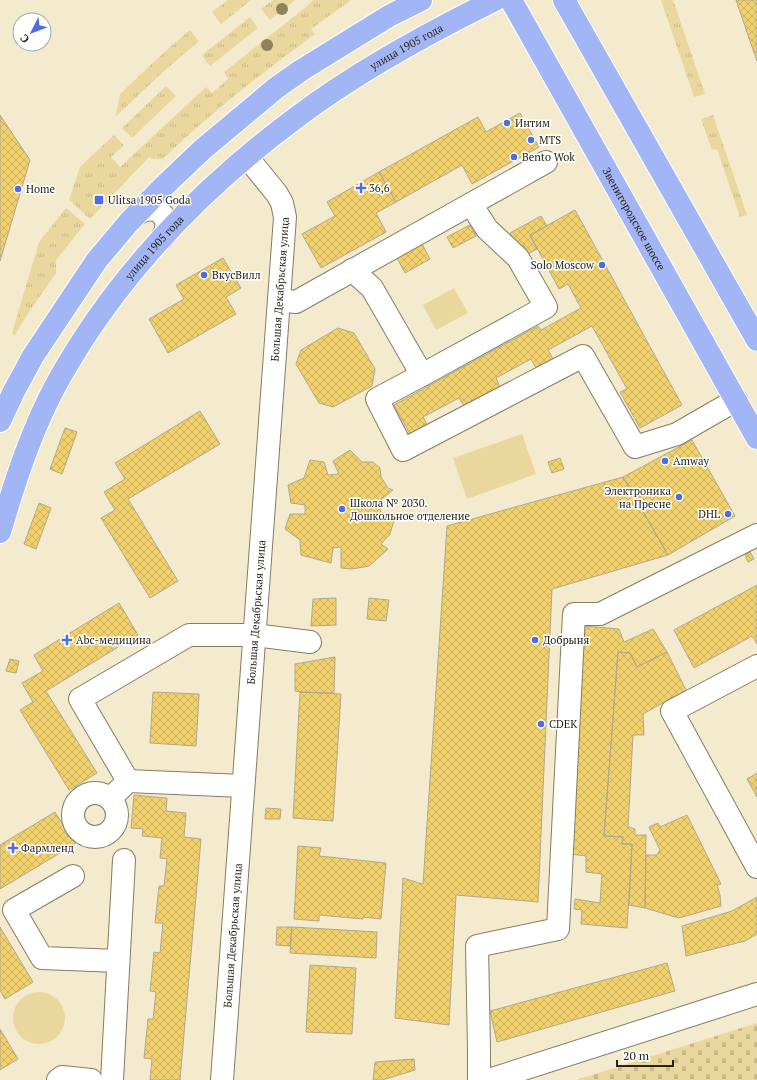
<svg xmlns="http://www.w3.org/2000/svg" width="757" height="1080" viewBox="0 0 757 1080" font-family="'PT Serif',serif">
<defs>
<pattern id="grass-tufts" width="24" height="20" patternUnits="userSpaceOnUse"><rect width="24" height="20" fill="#e9d79e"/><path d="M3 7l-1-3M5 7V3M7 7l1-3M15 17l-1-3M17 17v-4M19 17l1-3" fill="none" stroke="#c8b887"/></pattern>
<pattern id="cemetery-stones" width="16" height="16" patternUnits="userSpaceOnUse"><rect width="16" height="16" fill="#e9d79e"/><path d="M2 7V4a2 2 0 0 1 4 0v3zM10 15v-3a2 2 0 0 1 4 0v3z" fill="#c8b887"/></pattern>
<pattern id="building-cross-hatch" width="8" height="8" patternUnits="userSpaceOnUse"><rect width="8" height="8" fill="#f0d16e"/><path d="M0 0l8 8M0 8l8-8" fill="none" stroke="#ceb35f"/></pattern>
</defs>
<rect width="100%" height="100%" fill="#f4ebce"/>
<path fill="url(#grass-tufts)" d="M228,0h23l-30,24 -9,-12z
M273,0h22l-25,20 -9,-11z
M313,0h38l-40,29 4,5c-53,39 -105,79 -152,125h-10l-4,-2 -59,62 -21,-19 11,-33 34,-32 10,10 -13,12 9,10 86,-80 6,6 16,-14 -4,-7 82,-65z
M661,0h12l32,94 -11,3z
M250,17l8,11 -48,38 -8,-11z
M190,30l9,11 -36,31 -47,44 4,-22 50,-47z
M166,86l10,10 -44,42 -10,-10z
M713,115l34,100 -7,2 -23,-68 -5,1 -11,-31z
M66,208l19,16 -29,36v13l-29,42 -12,20 -3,-2 27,-91z"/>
<path fill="url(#cemetery-stones)" d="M757,1023v57h-181z"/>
<path fill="#e9d79e" d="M454,288l14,25 -32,17 -13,-25z
M522,434l14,40 -69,25 -14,-41z
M13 1018a26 26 0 1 1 52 0a26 26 0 1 1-52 0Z"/>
<path fill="url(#building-cross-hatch)" stroke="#b2a98d" d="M736,0h21v61l-7,-20z
M520,113l19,34 -67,37 -10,-19 -66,37 -17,-30 99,-55 8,15z
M0,115l30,45 -30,101z
M379,172l17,30 -20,11 10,19 -65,36 -19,-34 33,-18 -8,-14z
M575,210l107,195 -42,23 -20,-36 7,-3 -35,-63 -44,24 5,9 -17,9 -5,-9 -35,19 4,9 -36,19 -5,-8 -36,19 5,9 -17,10 -17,-31 144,-79 3,4 40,-22 -13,-24 -9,5 -29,-54z
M541,216l6,10 -17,9 7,14 -9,5 -4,-8 -5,3 -9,-16z
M470,225l6,11 -23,12 -6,-11z
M422,244l8,15 -25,14 -8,-15z
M223,258l18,30 -15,9 10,17 -68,39 -19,-34 35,-20 -8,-14z
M338,328l16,5 21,36 -3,17 -39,21 -14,-4 -23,-39 5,-14z
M200,411l20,33 -92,55 50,82 -28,17 -49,-80 14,-8 -11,-18 21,-13 -10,-16z
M65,428l12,4 -15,42 -12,-5z
M692,440l43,76 -67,39 -45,-78z
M350,450l12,12h11l7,6 1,9 7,11 5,2 -15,12 3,11 15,1 -6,20 -9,10 7,5 -19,17 -17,3 -11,-1v-21l-8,1 -2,15 -30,-8 -1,-15 -15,-11 5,-15h15v-9l-14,-2 -3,-18 16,-7 6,-18 14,2 4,13 11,-1 -6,-13z
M560,458l4,11 -12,4 -4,-11z
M623,477l45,78 -116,34 -14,313 -82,-7 -7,130 -54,-7 8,-140 20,6 24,-358z
M39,503l12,5 -15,41 -12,-5z
M750,552l4,7 -6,3 -3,-7z
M757,585v59l-5,-8 -58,32 -20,-38z
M336,598v27l-25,1 2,-27z
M369,598l20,2 -3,21 -19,-2z
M119,603l19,32 -92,56 51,82 -28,17 -49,-80 13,-8 -11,-19 21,-12 -9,-16z
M585,626l34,3 5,13 29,-13 14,23 -30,15 -7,-14 -12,-1 -14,184 19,1 -1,7h10l-5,84 -46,-4 1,-14 -8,-1 1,-10 25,4 2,-29 -16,-2v-16l-15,-2z
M618,652l12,1 7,14 30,-15 19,38 -43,24 1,21h-11l-5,92 7,2v6h11l-1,73 -16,-3 3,-61h-10l1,-7 -19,-1z
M335,657l-1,36 -34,-1 -5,-1v-27z
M10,659l9,2 -3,12 -10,-2z
M153,692l46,2 -3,52 -46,-3z
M300,692l41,2 -8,127 -40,-3z
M757,773v24l-10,-18z
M134,795l33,3 -1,13 20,2 -2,24 17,2 -21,241h-30l2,-21 -8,-1 4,-39h5l3,-27 -6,-1 4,-39 6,1 3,-30h-8l4,-37h5l3,-27 -7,-1 2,-20 -20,-2 1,-7 -12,-1z
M266,808l15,1 -1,10h-15z
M55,812l20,32 -75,45v-44z
M687,815l34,69 -4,1 3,10 1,11 -42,12 -34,-10 1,-53h11l3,-5 -11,-23 9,-4 2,4z
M298,846l23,2 -2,8 67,7 -5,56 -18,-2v2l-44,-4v6l-25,-2z
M757,897v37l-12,7 -59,15 -4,-30 50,-15z
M0,927l33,55 -28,17 -5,-9z
M277,927h15l-2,19 -14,-1z
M292,927l85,5 -1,26 -86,-5z
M667,963l8,28 -178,51 -7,-31z
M310,965l46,3 -4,66 -46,-2z
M0,1029l18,30 -18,11z
M414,1059l1,11 -33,10h-9l2,-18z"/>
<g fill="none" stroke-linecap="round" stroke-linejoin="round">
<defs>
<g id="minor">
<path d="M137,214c19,-13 38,4 25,24"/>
<path d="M352,270l20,18 50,87 -45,24 26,51 180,-94 52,91 42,-13 59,-34"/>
<path d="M279,300l17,2 250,-140"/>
<path d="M422,375l124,-68 -28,-49 -31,-29 -16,-25"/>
<path d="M757,666l-85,45 85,156"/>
<path d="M128,781l-48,-82 109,-64h65l56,7"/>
<circle cx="95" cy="815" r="22"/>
<path d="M110,799l18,-18 115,5"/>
<path d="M73,876l-59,34 28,48 76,3"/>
<path d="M58,1080l4,-3 29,3"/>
<path d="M112,1080l12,-220"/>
<path id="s1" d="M222,1080l63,-863 -3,-14 -5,-9 -30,-37"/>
<path d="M479,1080v-31l-2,-103 81,-17 16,-315h26l157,-79"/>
<path d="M489,1080l268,-86"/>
</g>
<g id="major">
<path id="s2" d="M511,0l246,438"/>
<path d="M564,0l193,340"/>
<path d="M0,421l13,-28 20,-37 64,-96 32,-38 35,-36 39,-37 73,-61 24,-17 89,-55 32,-16"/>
<path id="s3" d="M0,532c15,-51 32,-104 58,-151 58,-104 143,-193 239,-264 61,-46 129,-83 198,-117"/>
</g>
</defs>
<use href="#minor" stroke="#857d62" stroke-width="24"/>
<use href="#major" stroke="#fff" stroke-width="24"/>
<use href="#minor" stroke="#fff" stroke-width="22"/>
<use href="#major" stroke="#a2b6f5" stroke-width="22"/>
</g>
<g fill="#8e825d">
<circle cx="282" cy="9" r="6"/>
<circle cx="267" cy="45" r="6"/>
</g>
<g fill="#4d6de1" stroke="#fff" stroke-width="1.5">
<circle cx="507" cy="123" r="4"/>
<circle cx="531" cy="140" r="4"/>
<circle cx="514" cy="157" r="4"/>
<path d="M359 182h4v4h4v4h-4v4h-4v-4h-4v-4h4z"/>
<circle cx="18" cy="189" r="4"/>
<rect x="94" y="195" width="10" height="10" rx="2"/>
<circle cx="602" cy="265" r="4"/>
<circle cx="204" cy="275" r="4"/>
<circle cx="665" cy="461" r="4"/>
<circle cx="679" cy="497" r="4"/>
<circle cx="342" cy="509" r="4"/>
<circle cx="728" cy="514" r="4"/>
<path d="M65 634h4v4h4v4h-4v4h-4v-4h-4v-4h4z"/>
<circle cx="535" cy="640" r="4"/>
<circle cx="541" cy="724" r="4"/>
<path d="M11 842h4v4h4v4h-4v4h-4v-4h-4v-4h4z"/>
</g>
<g text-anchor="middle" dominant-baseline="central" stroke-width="3" stroke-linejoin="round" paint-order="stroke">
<g font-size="11" fill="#272318" stroke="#fff">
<text stroke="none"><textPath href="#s3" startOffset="651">улица 1905 года</textPath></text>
<text stroke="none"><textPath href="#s2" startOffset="251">Звенигородское шоссе</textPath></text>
<text stroke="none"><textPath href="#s3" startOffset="327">улица 1905 года</textPath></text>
<text stroke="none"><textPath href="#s1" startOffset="793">Большая Декабрьская улица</textPath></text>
<text stroke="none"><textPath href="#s1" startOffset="469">Большая Декабрьская улица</textPath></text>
<text stroke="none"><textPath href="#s1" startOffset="145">Большая Декабрьская улица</textPath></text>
</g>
<g font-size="11" fill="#272318" stroke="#fff" text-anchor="start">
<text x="515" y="123">Интим</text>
<text x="539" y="140">MTS</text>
<text x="522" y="157">Bento Wok</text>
<text x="369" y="188">36,6</text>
<text x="26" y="189">Home</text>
<text x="108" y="200">Ulitsa 1905 Goda</text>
<text x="594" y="265" text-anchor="end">Solo Moscow</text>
<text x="212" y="275">ВкусВилл</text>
<text x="673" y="461">Amway</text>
<text x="671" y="491" text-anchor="end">Электроника<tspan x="671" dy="13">на Пресне</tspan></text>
<text x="350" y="503">Школа № 2030.<tspan x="350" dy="13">Дошкольное отделение</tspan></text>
<text x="720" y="514" text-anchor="end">DHL</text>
<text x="76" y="640">Abc-медицина</text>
<text x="543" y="640">Добрыня</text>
<text x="549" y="724">CDEK</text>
<text x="21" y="848">Фармленд</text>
</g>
</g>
<g transform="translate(32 32) rotate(228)"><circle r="19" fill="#ffffff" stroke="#a9a7a3"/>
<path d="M0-3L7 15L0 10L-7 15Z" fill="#4d6de1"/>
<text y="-6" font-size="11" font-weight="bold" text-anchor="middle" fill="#272318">С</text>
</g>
<path d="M617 1060v6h56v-6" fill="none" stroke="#272318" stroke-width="2"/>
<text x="623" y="1060" font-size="12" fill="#272318" stroke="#ffffff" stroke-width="3" paint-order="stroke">20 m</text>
</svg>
